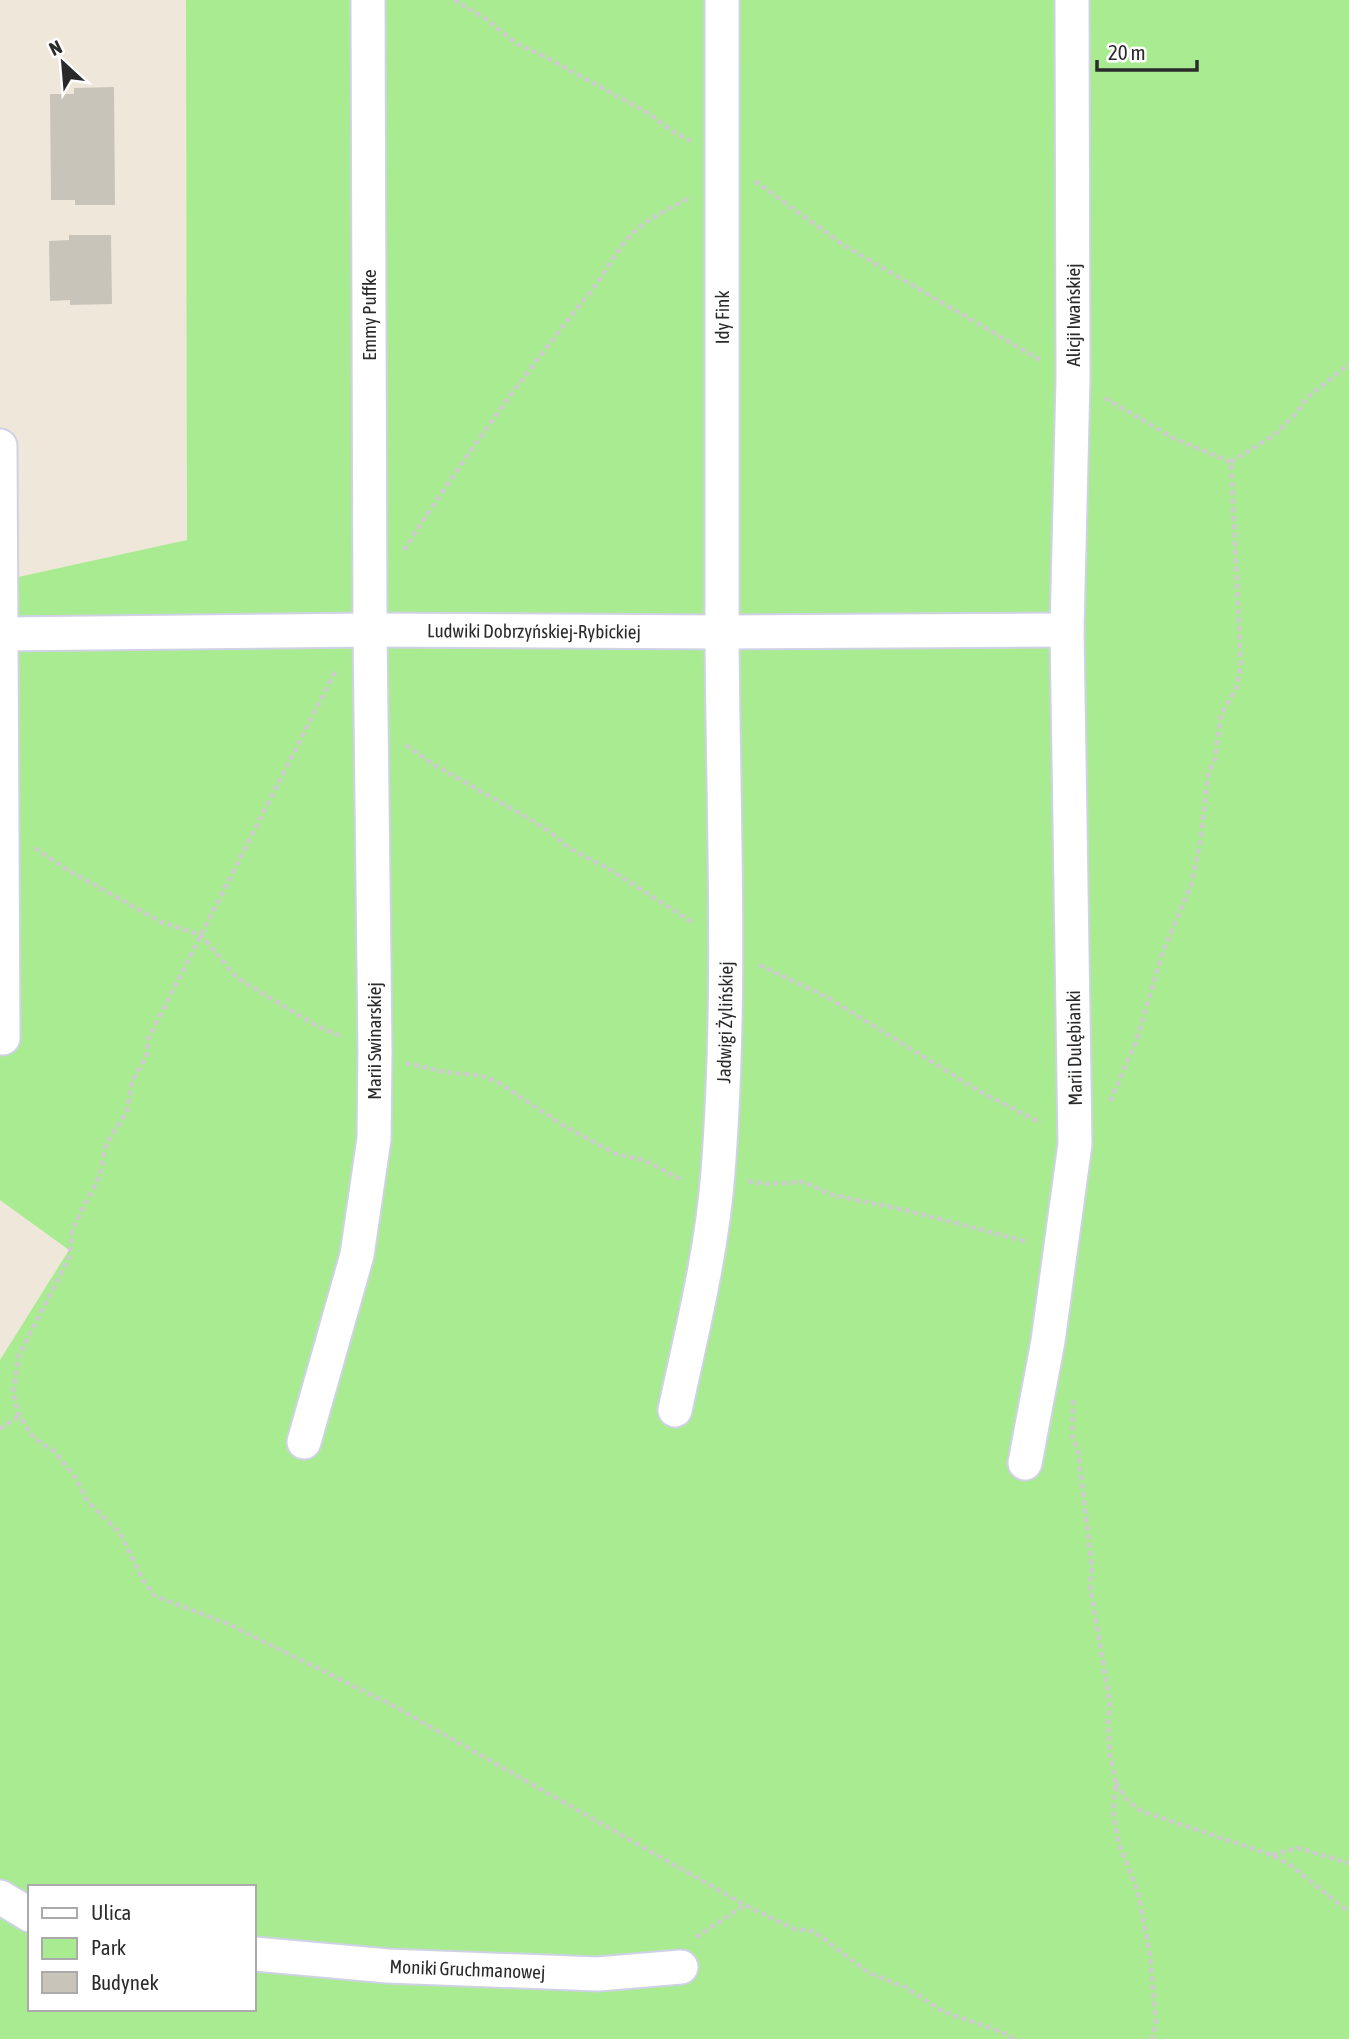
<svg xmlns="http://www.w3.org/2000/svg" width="1349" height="2039" viewBox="0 0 1349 2039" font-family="'Asap Condensed',sans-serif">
<rect width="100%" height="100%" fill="#eee7da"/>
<path fill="#a9eb90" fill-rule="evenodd" d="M186,0h1163v2039h-1349v-679l69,-110 -69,-50v-619l187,-41zM30,1887h224v122h-224z"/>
<path fill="#c9c4ba" d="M114,87l1,118h-40v-5h-24l-1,-106h24v-6z
M69,235h42l1,69 -42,1v-5l-20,1 -1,-60 20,-1z"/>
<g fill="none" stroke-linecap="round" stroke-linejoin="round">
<defs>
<g id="street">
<path d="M0,446l3,592"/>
<path id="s1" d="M0,634l370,-4 352,2 345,-2"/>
<path id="s2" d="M675,1410c17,-79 37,-158 43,-238 14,-179 5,-360 4,-540 -1,-210 1,-421 0,-632"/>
<path d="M304,1442l53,-187 17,-116 1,-87 -5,-422 -2,-630"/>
<path d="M1025,1463l23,-122 27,-197 -8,-514 6,-251 -1,-379"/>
<path d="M0,1897l30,18"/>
<path id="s3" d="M254,1954l134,12 210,8 83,-7"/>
</g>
</defs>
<use href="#street" stroke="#cfd2e5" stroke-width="37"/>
<path stroke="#ccc" stroke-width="4.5" stroke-dasharray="5 3.5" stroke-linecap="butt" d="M454,0l31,18 32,26 25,11 106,58 27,20 16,8
M755,181l87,63 198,116
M1105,398l70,41 56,23 10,204 -5,23 -15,26 -6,44 -7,15 -7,64 -10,47 -29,69 -26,88 -26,59
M1231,462l43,-27 20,-19 13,-18 42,-34
M404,550c58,-90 120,-176 188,-260 14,-18 23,-39 40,-56 16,-16 39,-26 59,-37
M335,672l-187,367 -1,16 -15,27 -5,29 -21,34 -6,30 -28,55 -2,26 -51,99 -6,38 6,23 15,22 20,13 21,26 13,25 32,31 23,47 12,16 71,27 166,82 353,200 49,24 19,2 56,42 36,14 39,25 58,20 12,7
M406,745l25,18 97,55 22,14 19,16 40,21 83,53
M35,848l31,21 95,53 40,13 36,43 80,48 26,11
M759,965l68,32 152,94 62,32
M406,1063l39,9 37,4 14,5 70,46 50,27 28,6 34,18h6
M748,1181l16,3 40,-2 28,13 73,15 123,32
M1073,1400l-1,36 6,14 2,17 12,101 -2,18 20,117 -2,20 2,32 6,28 -3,29 5,29 20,51 12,63 6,68 -4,16
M0,1429l19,-13
M1116,1783l11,17 14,11 131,44 21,12 56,45
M1272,1855l26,-7 51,15
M696,1937l49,-32"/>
<use href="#street" stroke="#fff" stroke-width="33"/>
</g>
<g text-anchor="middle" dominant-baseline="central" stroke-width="7" stroke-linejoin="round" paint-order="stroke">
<g font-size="19" fill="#2a2a2a" stroke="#fff">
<text transform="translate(369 315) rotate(-90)">Emmy Puffke</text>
<text transform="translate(1073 315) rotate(-90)">Alicji Iwańskiej</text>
<text stroke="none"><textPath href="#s2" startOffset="1097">Idy Fink</textPath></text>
<text stroke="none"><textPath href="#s1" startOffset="534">Ludwiki Dobrzyńskiej-Rybickiej</textPath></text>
<text stroke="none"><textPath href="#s2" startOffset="392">Jadwigi Żylińskiej</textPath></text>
<text transform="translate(374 1041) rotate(-90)">Marii Swinarskiej</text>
<text transform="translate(1074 1048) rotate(-91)">Marii Dulębianki</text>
<text stroke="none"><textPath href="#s3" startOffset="214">Moniki Gruchmanowej</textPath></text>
</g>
</g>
<rect x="28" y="1885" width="228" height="126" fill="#ffffff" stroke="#aaaaaa" stroke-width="2"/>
<rect x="42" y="1908" width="35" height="10" fill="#ffffff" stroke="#aaaaaa" stroke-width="2"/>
<text x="91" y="1920" font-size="21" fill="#2a2a2a">Ulica</text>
<rect x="42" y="1938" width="35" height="21" fill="#a9eb90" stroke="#aaaaaa" stroke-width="2"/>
<text x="91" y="1955" font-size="21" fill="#2a2a2a">Park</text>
<rect x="42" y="1972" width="35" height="21" fill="#c9c4ba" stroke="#aaaaaa" stroke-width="2"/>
<text x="91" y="1990" font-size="21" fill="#2a2a2a">Budynek</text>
<g transform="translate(63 63) rotate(334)" stroke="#ffffff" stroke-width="5" paint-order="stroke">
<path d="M0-5L12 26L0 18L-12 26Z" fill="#2a2a2a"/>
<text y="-10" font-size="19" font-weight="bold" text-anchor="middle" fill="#2a2a2a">N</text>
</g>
<path d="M1097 60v10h100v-10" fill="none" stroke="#2a2a2a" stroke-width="3.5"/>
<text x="1108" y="60" font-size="21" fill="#2a2a2a" stroke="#ffffff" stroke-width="5" paint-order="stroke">20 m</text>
</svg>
